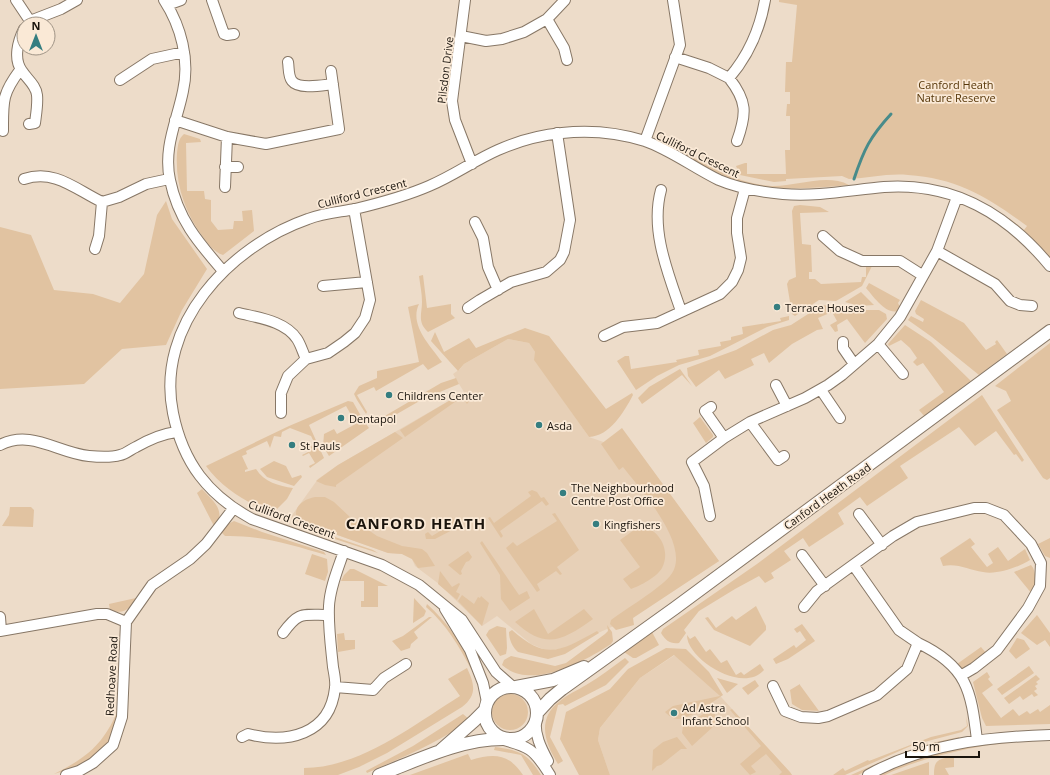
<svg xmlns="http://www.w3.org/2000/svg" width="1050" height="775" viewBox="0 0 1050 775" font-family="'Open Sans',sans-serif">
<rect width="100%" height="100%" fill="#eddcc9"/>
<path fill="#e7d0b7" d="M508,339l21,4 6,9v8l54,77 52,18 78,106 -87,57 -68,30 -16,3 -17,-7 -34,-28 -15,10 -43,-42 -24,-18 -3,-7 -10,-5 -14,-1 -98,-35 28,-39 20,-14 126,-73 -11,-18 7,-5 4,-5z
M675,655h8l109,120h-182l-12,-35 2,-12 40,-50z"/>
<path fill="#e1c3a1" d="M779,0h271v261l-42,-41 1,-2 15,12 3,-4c-38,-28 -70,-48 -119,-51 -19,-2 -40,3 -59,4l-7,-3 -56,3v2l-12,1 -34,-7 -4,-9 9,-3h2v11h39l-1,-24h5v-34h-4l1,-12h3v-12h-5l1,-30h6l5,-57 -18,-3z
M184,134l16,5 1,3 -15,1 1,48h17l1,8 6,1v21l7,9 15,-1 1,-8h9l-1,-10 10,-1 2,21 -31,24c-9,-3 -14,-10 -20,-18 -18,-24 -28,-53 -26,-84 1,-7 1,-14 7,-19z
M655,135c35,20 74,48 116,51 25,1 55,-13 78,-1 -43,4 -86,8 -127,-10 -21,-10 -40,-23 -62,-33z
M166,201l6,18 35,50 -25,41 -16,35 -44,4 -38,35 -84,5v-162l31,8 23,55 39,4 27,9 24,-29 13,-59z
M800,205l20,2 9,5 -29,1 2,31 9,1 1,27h-3v7h6l6,5 40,-2 1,-5h4v-11h6l-10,20 -26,15 -17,-1 -24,16 -3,-2 -5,-30 2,-4 7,-3 -4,-66 2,-5z
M423,275l4,33 24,-4v10l4,4 -27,14c-11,-10 -6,-18 -6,-30 0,-9 -2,-18 -3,-26z
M869,283l31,17 -2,3 2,4 -2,4c-12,4 -25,-15 -32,-23z
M861,292l13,13 -15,1 -14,-4z
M921,300l43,23 22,27 10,-6 -1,-2 2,-2 10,14 -28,21 -47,-38 -24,-17 3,-4 12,6 1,-3 -8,-5 -1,-3z
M419,304c-10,21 11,41 23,58l-14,8 -5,-6 -47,27 -2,-4 -17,8 10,17 -1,2 -9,-14 -3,-6 5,-8 18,-8v-7l42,-9 -11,-55z
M822,305l39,5h18l7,4 1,5 -22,24 -18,-24 -10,6 1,6 -3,1 -5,-7 7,-4 -5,-9 -14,6 5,11 -6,1 -25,14 -23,19 -5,-10 -13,6 3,6 -29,14 -6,-9 -23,17 -8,-11 -1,-8 49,-18 37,-20 18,-5z
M789,316v4l-22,7 -57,29 -31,9 -22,11 -21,14 -19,-29 8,-5h4l2,13 46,-7 -1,-2 23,-5 -1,-5 23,-4 -1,-4 11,-2v-3l12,-3 -1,-7 39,-6 -1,-3z
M905,325l26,17 40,39 -46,36 -6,-7 25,-18 -21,-29 -6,3 -4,-4 4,-4 -7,-10 -9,-8 -12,6 -1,-2z
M525,328l24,8 57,73 26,-16 1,2c-9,17 -23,41 -44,42l-55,-77 1,-8 -6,-9 -21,-4 -44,25 -6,7 -27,-30 4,-9 9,20 25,-14 7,10z
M1050,343v135l-3,2 -4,-2 -46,-68 14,-9 -5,-10 -11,-5z
M680,369l12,17 -10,-11 -40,29 -4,-6 11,-11z
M456,378l3,6 -36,15 -40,23 -5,-2 63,-37z
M464,392l6,8 -3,4 -5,-7 -57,40 -5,-7z
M982,395l42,65 -2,2 -6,-8 -2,1 -18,-24 -21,15 -16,-19 -59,39 8,12 -41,28 -7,-9 -22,16 6,11 -35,23 -6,-9 -19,13 7,9 -20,13 3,5 -9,5 -6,-7 -24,13 -36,22 -15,19 2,3 -7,10c-9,1 -13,-2 -18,-10l2,-4 94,-65z
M348,401l5,1 8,14 -7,4 -8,-14 -37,19 15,33 -14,10 -1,-2 6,-3 -6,-10 -6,3 -1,-1 6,-3 6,-10 -3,-6 -21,-8 -8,4 -1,5 -7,-1 -4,12 -3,-7 -21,10 1,3 -5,2 6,13 -3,1v2l11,-3c8,13 23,17 37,19l-6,11 -14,14c-26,-10 -50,-24 -67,-47l83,-40z
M700,417l13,18v2l-7,6 -13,-20z
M363,420l6,8 -40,28 -6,-10 1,-12 10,-5 3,5z
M622,428l97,133 -86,57 1,7 -18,5 -6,-6 1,-4c16,-12 47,-30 59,-44 24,-28 -30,-87 -47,-109l-4,3 -18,-26z
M395,432l8,6 -67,47v2l-11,-2 -9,-4 22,-16z
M274,461l12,5 6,12 9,-3 1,2 -8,9 -27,-9 -7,-8z
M202,489c10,11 20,17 17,33l-5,4 -17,-33z
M532,490l5,2 4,6 3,-1 5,7 -3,2 -4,-5 -42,30 3,5 -2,2 -13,-20 2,-1 4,6 37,-27 -3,-4z
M315,497h10l9,5 17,16 26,18 25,10 20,3 5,4 8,13 -17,2 -6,-9 -10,-5 -14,-1 -90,-32c-7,-13 5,-22 17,-24z
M10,507h21l3,3 -1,17 -31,-1 7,-11z
M555,513l24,37 -22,17 5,7 -2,1 -4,-4 -19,13 3,6 -3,2 -31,-44 7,-6 4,4 40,-25 -5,-7z
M452,517l6,10 -23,12h-9l-1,-5 3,-2 4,4 20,-12 -3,-6z
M234,521l28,11 62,20 2,3c-34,-10 -66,-20 -101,-19l-4,-4 5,-7z
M297,524l76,26 5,3 -71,-23z
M642,526c18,4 29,25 20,42 -5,9 -22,18 -31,21l-8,-10 17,-12 -20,-27 14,-10z
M970,538l5,6 -4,3 16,20 6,-4 -5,-9 10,-7 10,14 17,-12 5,11c-11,7 -33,15 -47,12 -14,-2 -25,-9 -40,-6l-3,-8z
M1050,538v20l-5,-2 -7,-12z
M482,541l37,54 8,-4 3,7 -20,13 -9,-12 -1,-24 -20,-32z
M468,551l4,6 -3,4 -3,1 -5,9 1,3 -2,1 -12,-10z
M312,554l15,5 1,13 -3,9 -20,-7z
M1031,565c7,8 4,20 1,29l-18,-22z
M350,569h4l34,17h-10v21h-17v-6h3v-20h-23l3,-6z
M440,571l12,16 7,-4 1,1 -4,8 4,2 -3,6 -19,-16z
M462,595l12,9 4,-7 2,1 1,-2 8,7 -7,23 -24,-25z
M136,598c-6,11 -12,17 -26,12l-1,-6z
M414,598l12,13 -2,5 -11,7z
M427,604c21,19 35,40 47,64l-3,1c-12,-23 -25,-45 -45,-62z
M756,606l10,20v4l-16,16 -36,-16 -9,-12 3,-1 8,11 16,-12 4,4z
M534,609l14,25 36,-25 9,10c-31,22 -47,31 -78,3z
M1037,615l13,18v14l-5,-7 -8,5 -16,-12z
M429,617h3l-18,15 4,6 -7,6 -1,4 -9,3 -9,-10 11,-5z
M802,624l13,17 -27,18 -12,5 -3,-5 21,-14 2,3 10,-8 -6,-9 -3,2 -3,-4z
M607,625l5,7 1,9 -2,3c-27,18 -80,47 -109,21l2,-5 7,-4 44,10 11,-3 39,-29 3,-3z
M497,626l9,2 1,20 -1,6 -6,2 -14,-21 3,-5z
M512,630c35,31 48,21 85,1l2,2 -34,21 -17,5 -30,-7c-6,-5 -9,-13 -9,-20z
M652,632l7,13 -23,13h-3l-9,-6z
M344,633l1,7h10v9l-17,3 -1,-18z
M687,635l3,4 5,-3 11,16 4,-3 11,14 6,-3 9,15 5,-3 3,3 16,-11 4,6c-22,25 -78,-12 -77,-35z
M1017,638l7,2 6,9 -14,10 -7,-8z
M981,647l6,7 -24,16 -6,-6z
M666,648l20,1 23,23 14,23c-9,6 -34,24 -45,24 -5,0 -9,-3 -13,-7l8,-6 47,-10 -46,-41 -34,23 -40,50 -2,12 12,35h-31l-19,-36 6,-27 44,-23 18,-20z
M625,658l4,4 -23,23 -41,21 -2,-2 -5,1 -8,32 13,24 -5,3c-13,-21 -22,-45 2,-63 8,-7 18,-11 26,-16 14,-8 26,-18 39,-27z
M1029,666l5,7 -32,22 -5,-6z
M467,668c8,17 10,27 -5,39l-75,46 -28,14 -21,8h-34v-7c56,0 111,-44 156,-72l-12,-17z
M987,672l3,5 -2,2 5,6 -11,8 19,25 12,-9 6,7 8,-5 3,3 8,-5 2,3 10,-7v19l-64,2 -4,-8 -9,-36z
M1036,675l4,4 -4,3 2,2 -3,2 2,3 -3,2 4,4 -4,2 -2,-3 -9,6 -3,-4 -11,8 -5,-6z
M717,678l21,6 -11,9z
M755,680l4,6 -11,9 -6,-7z
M800,684v1l19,26 -17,-1 -10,-6 -2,-14z
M492 712a18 18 0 1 1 36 0a18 18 0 1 1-36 0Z
M732,709l58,63 2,3h-13l3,-3 -16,-18 -15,12 5,6 -6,3 -10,-11 21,-18 -31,-36z
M710,710l5,1v14l-23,21 -10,-13 1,-7z
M117,712c0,39 -31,52 -63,62 32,-16 49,-29 63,-62z
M463,714l7,6c-32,23 -67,37 -103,53l-1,-2 47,-25z
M966,716l2,10 -6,6 -49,13 -68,30h-12l10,-7 2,3 23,-11 1,1 62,-24 30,-7 6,-4z
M677,737l10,12h-6l-20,16 -4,1 -5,5 1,-21 10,-8z
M959,737v3l-77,23 -24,12h-7c35,-16 70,-31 108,-38z
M1010,741v2c-35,2 -93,16 -125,32h-6c40,-21 86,-28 131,-34z
M495,747c24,3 33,7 46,28h-8l-12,-20 -27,-5z
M468,754l3,6c24,-7 38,-6 52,15h-113z
M954,756v11l-9,1 4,7h-15c0,-17 5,-15 20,-19z
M929,762v13h-38z"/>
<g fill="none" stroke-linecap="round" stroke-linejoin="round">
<path stroke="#488b8a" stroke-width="3" d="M854,179c10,-30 16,-42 37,-65"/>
<defs>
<path id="minor" d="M16,0l14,21 -2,3
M164,0c17,26 26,60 19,91 -6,30 -20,57 -13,89 8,39 28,62 53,91
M212,0l12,34 3,1 7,-1
M465,0l-13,101 3,19 17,44
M167,5l14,-5
M547,19l17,29 3,12
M30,21l31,-12 16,-9
M24,29c-6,12 -11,30 -2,42 5,8 14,14 15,24 1,9 -1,20 -2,28l-6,1
M461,36l25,5 16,-2 22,-7 23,-13 18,-19
M675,57l34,11 20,10c19,-22 31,-49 36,-78
M288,62c1,6 0,14 4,19 7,9 31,4 41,3
M729,78c18,23 18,35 8,63
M120,80l32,-21 32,-7
M175,120l52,17 39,7 73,-15 -8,-58
M3,131c0,-30 -1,-37 17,-61
M645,141l35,-96 -7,-45
M225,167h13
M24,179c31,-10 51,10 78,23l17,-5 27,-13 23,-5
M225,187l2,-50
M661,190c-11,40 7,83 20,121
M475,222l8,16 5,29 10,23
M823,236l17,15 22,10h38l22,14
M95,249l4,-13 3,-34
M937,251l58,33 15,17 10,4 12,1
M323,286l44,-4
M468,308l12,-8 31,-18 35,-10 14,-12 4,-8 6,-32 -13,-87
M239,313c20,5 46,8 58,26 4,6 6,14 9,20
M604,336l19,-9 34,-4 63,-29 12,-12 6,-12 3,-12 -4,-25v-15l8,-29
M843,342v6l11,16
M878,344l25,30
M776,385l11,21
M821,390l19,28
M711,407l-6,4 19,27
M281,413v-20l7,-17 18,-17 22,-6 16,-11 11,-9 10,-15 5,-18 -16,-91
M750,422l28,38 6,-4
M0,445c31,-16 58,8 89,11 10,1 21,2 31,-1 6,-1 11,-6 16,-8 14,-8 25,-13 40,-15
M859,514l23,31
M710,516l-6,-30 -12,-24 32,-24 26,-16 55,-24 23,-13 14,-10 36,-31 22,-27 37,-66 20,-54
M802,555l23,31
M854,566l45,64 19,13
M804,607l13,-16 76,-55 24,-14 57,-14h12l18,7 27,29 10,19 -1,23 -12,22 -31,42 -23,18 -12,7
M445,609l25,41 13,33 4,19
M0,617l1,14
M0,631l97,-17h10l19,8
M283,633c16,-22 19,-18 46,-18
M773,686l12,25 16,6 17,1 10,-2 49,-21 30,-26 11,-26c49,23 53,47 59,97
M335,687l38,3 11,-12 22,-14
M513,687l-17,-15 -34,-52 -43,-35 -37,-20 -130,-46c-44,-24 -69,-56 -79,-106 -18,-88 57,-167 135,-194 15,-6 32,-7 47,-10 25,-6 51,-13 74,-23 24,-10 46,-26 69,-36 20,-9 43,-15 64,-17 27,-3 57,0 83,8 26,9 49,27 74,39 21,9 42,12 64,14 34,3 68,-4 101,-7 70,-5 123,27 166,79
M536,719c-2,15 5,29 12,42
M242,737l6,-3c39,10 82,1 87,-46 1,-7 -1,-15 -2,-21 -2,-20 -5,-41 -4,-61 1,-19 9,-37 15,-55
M499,739c30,7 35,10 51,36
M66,775l13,-4 14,-8 20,-18 9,-28 4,-95 26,-37 38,-26 16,-15 27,-35
M868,775c55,-31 120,-38 182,-40"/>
<path id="major" d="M485 713a26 26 0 1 1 52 0a26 26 0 1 1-52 0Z
M516,687l37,-7 31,-13
M537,713l13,-14 12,-10 113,-81 375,-277
M441,750l33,-29 11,-11
M379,775c39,-15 81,-36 124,-36"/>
</defs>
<use href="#minor" stroke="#877766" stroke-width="12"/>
<use href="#major" stroke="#877766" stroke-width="14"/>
<use href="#minor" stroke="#fff" stroke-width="10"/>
<use href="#major" stroke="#fff" stroke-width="12"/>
</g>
<g fill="#357e80" stroke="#fae9d6" stroke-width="1.5">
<circle cx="777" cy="307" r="4"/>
<circle cx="389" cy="395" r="4"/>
<circle cx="341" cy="418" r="4"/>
<circle cx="539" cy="425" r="4"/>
<circle cx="292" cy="445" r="4"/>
<circle cx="563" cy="493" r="4"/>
<circle cx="596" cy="524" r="4"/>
<circle cx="674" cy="713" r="4"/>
</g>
<g text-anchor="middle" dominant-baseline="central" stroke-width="3.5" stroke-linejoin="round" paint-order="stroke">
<g font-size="11" fill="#1a140d" stroke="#fae9d6">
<text transform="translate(445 70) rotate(-83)">Pilsdon Drive</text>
<text transform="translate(698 154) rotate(26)">Culliford Crescent</text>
<text transform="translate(362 193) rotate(-14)">Culliford Crescent</text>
<text transform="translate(827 496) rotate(-36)">Canford Heath Road</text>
<text transform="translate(292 519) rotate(20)">Culliford Crescent</text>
<text transform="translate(111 676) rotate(-87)">Redhoave Road</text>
</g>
<g font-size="11" fill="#563608" stroke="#fae9d6">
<text x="956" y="84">Canford Heath<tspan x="956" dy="13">Nature Reserve</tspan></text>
</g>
<g font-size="11" fill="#1a140d" stroke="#fae9d6" text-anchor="start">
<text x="785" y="307">Terrace Houses</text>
<text x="397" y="395">Childrens Center</text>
<text x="349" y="418">Dentapol</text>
<text x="547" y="425">Asda</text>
<text x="300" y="445">St Pauls</text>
<text x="571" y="487">The Neighbourhood<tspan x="571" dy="13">Centre Post Office</tspan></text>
<text x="604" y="524">Kingfishers</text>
<text x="682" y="707">Ad Astra<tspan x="682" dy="13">Infant School</tspan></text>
</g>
<g font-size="15" font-weight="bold" letter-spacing="1" fill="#1a140d" stroke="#fae9d6">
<text x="416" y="523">CANFORD HEATH</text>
</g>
</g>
<g transform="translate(36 36)"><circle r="19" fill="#fae9d6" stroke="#a09486"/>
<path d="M0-3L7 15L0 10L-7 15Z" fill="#357e80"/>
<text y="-6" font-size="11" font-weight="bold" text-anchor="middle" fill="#1a140d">N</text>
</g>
<path d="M906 751v6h73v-6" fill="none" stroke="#1a140d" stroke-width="2"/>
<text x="912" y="751" font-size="12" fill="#1a140d" stroke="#fae9d6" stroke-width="3" paint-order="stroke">50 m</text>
</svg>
